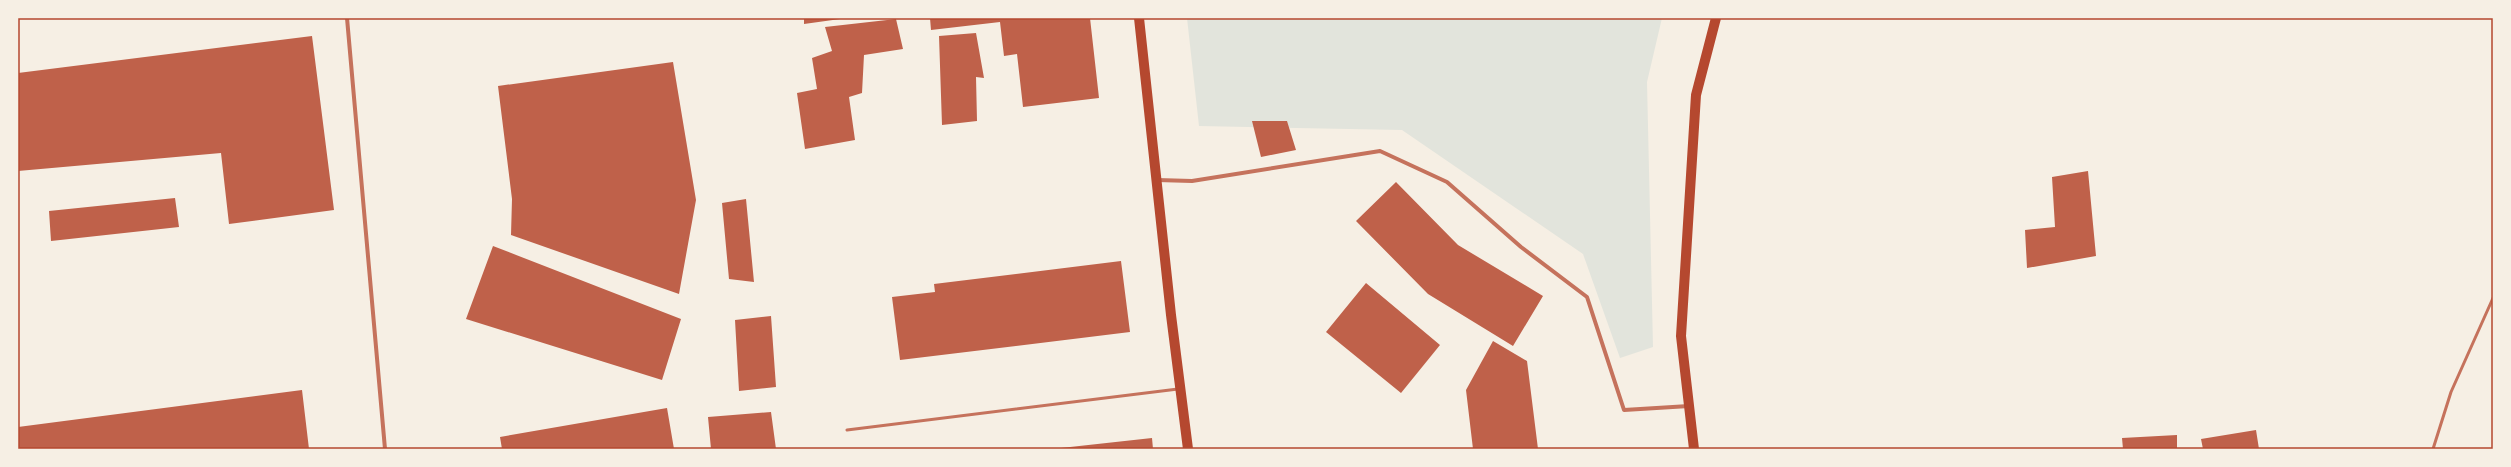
<svg xmlns="http://www.w3.org/2000/svg" width="2511" height="467" viewBox="0 0 2511 467" font-family="Signika,sans-serif">
<rect width="100%" height="100%" fill="#f6efe4"/>
<path fill="#e2e4dc" d="M1187,18h475l-15,64 6,265 -33,11 -37,-104 -181,-124 -203,-4z"/>
<path fill="#bf614a" d="M804,18h36v1l-36,5z
M930,18h160l9,80 -76,9 -6,-53 -13,2 -4,-34 -69,8z
M896,19l7,30 -39,6 -2,38 -13,4 6,43 -50,9 -8,-56 20,-4 -5,-31 20,-7 -7,-24z
M976,33l8,45 -8,-1 1,44 -35,4 -3,-89z
M312,36l22,174 -105,14 -8,-71 -203,18v-98z
M673,62l23,138 -17,94 -168,-59 1,-36 -14,-113z
M1252,121h35l9,29 -35,7z
M2088,171l8,85 -69,12 -2,-38 30,-3 -3,-50z
M1396,182l62,63 85,51 -30,50 -85,-52 -72,-73z
M175,198l4,29 -128,14 -2,-30z
M746,199l8,83 -25,-3 -7,-76z
M493,246l188,73 -19,61 -196,-61z
M1121,261l9,71 -230,28 -8,-63 43,-5 -1,-8z
M1366,283l74,62 -39,48 -75,-61z
M771,316l5,71 -37,4 -4,-71z
M1493,341l34,20 11,88h-65l-7,-59z
M302,390l7,59h-291v-22z
M667,408l7,41h-172l-2,-12z
M771,412l5,37h-65l-3,-32z
M2256,430l3,19h-56l-2,-10z
M2177,435v14h-54l-1,-11z
M1152,438l1,11h-92v-1z"/>
<g fill="none" stroke-linecap="round" stroke-linejoin="round">
<path stroke="#c5725c" stroke-width="3" d="M847,430l331,-41
M2433,449l18,-57 42,-94"/>
<path stroke="#c5725c" stroke-width="4" d="M347,18l38,431
M1157,180l35,1 188,-30 67,31 74,65 66,50 37,113 65,-4"/>
<path stroke="#b5482f" stroke-width="10" d="M1139,18l32,297 17,134
M1694,449l-13,-113 15,-241 20,-77"/>
</g>
<rect width="2511" height="467" fill="none" stroke="#f6efe4" stroke-width="38"/>
<rect x="19" y="19" width="2473" height="429" fill="none" stroke="#b5482f" stroke-width="1.5"/>
</svg>
